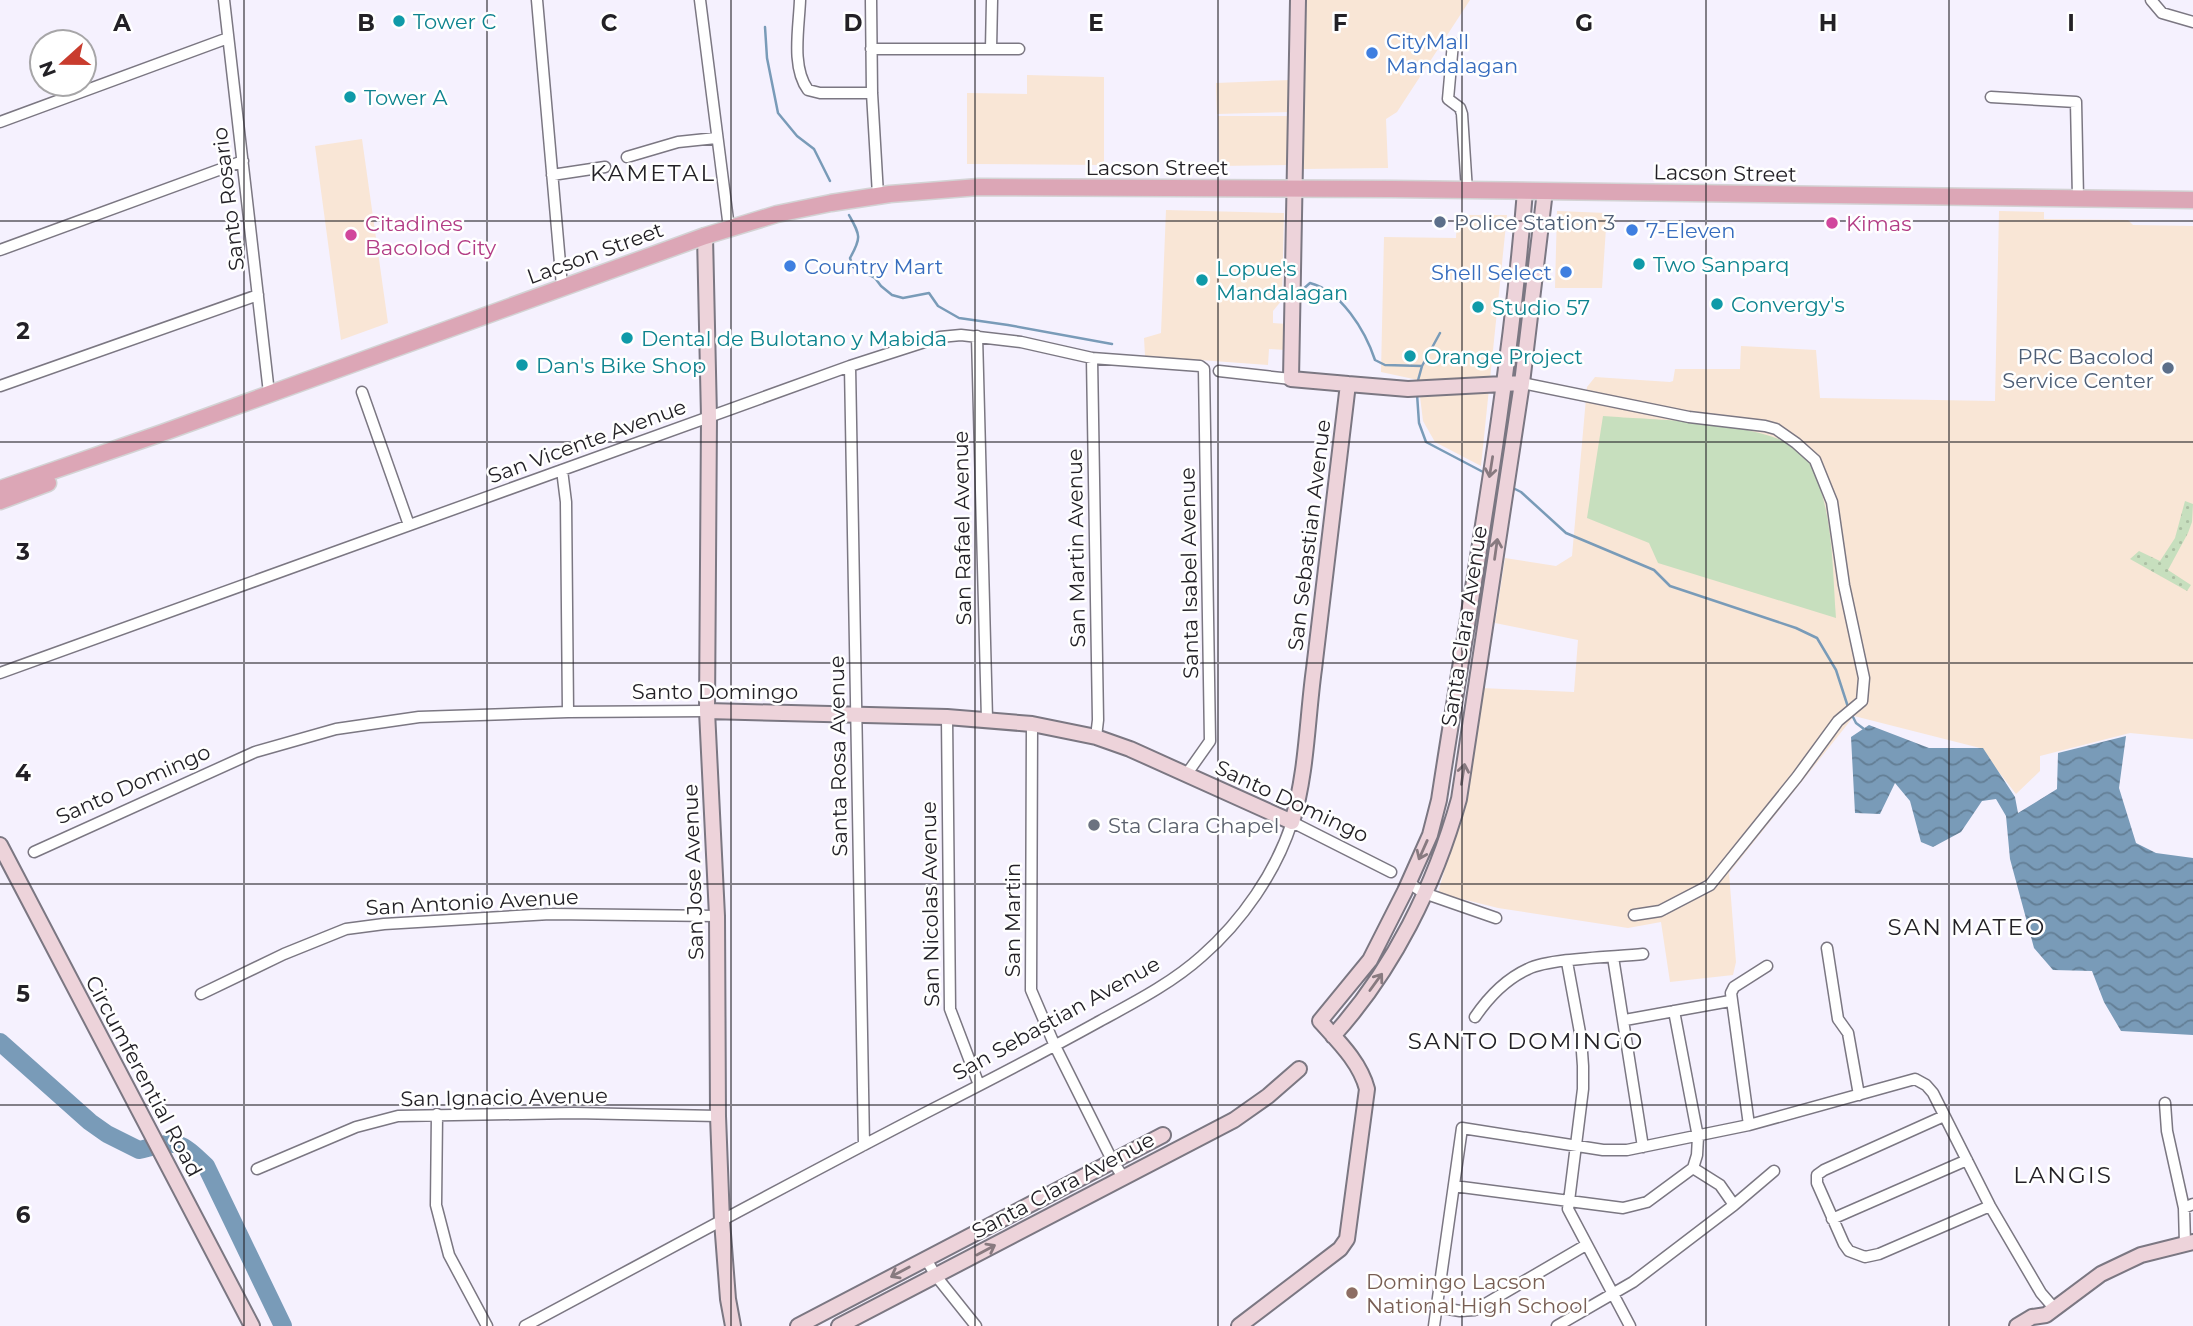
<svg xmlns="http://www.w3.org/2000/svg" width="2193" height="1326" viewBox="0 0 2193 1326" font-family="Montserrat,sans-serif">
<defs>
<pattern id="park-dots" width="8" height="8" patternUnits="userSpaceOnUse" patternTransform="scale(1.75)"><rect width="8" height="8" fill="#c7dfbe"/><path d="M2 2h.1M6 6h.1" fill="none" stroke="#abbfa3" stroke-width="1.8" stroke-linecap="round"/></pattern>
<pattern id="water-waves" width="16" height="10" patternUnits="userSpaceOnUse" patternTransform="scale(1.75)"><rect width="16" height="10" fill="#799bb8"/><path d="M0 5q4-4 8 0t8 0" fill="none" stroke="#637e95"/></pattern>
</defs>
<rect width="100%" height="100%" fill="#f5f1fe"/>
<path fill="#f9e6d6" d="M1304,0h166l-73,112 -11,7 2,49 -86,1z
M1027,75l77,2v88l-137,-1v-71l60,1z
M1291,80l1,32 -75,2 -1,-31z
M1218,116h72l1,49 -72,1z
M362,139l26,184 -47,17 -26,-194z
M1166,210l118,3 -2,87 -9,11v12l14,1 -2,26 -16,-1 -1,16 -123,-9 -1,-18 17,-5z
M1557,211l50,2 -5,75h-47z
M1999,211l45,1v7l84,1 5,5 60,1v513l-63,-6 -90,23v15l-24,23 -36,-46 -126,-32 -125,157 7,89 -3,13 -63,7 -9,-60 -33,6 -130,-20 -60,-15 25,-88 18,-117 93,4 4,-52 -83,-17 10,-65 51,8 16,-10 15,-169 8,-10 75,5 3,-1 2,-12h65l1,-23 75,4 4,48 175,3z
M1457,215h50l-26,251 -46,-24 -12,-21 -5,-41 -37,-8 3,-135 72,1z"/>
<path fill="url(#park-dots)" d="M2185,501l8,3 -1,18 -4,11 -20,37 23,15 -4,6 -57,-32 9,-8 21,10 15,-23z"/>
<path fill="#c7dfbe" d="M1603,416c44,4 182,4 205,44 26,46 24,107 28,158l-178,-55 -9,-20 -62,-25z"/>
<path fill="url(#water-waves)" d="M1869,725l60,23h54l32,49 3,16 39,-24 1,-36 68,-17 -7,52 17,55 20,10 37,5v177l-72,-4 -17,-29 -12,-31 -39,-1 -19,-22 -24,-89 -4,-43 -10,-17 -14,2 -21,31 -28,15 -12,-5 -11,-41 -15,-18 -15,31 -25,-1 -4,-76z"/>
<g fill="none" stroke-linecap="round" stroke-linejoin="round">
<path stroke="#799bb8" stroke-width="2.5" d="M765,27l2,31 11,55 19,23 17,13 16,32
M849,215c11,20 13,22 1,43l3,9 22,11 6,8 11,9 11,3 26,-5 9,13 21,12 49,7 104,19
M1301,291l9,-8c31,8 55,47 65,77l10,5 37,1
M1417,384l5,-18 18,-33
M1417,394l2,29 7,19 59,31
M1513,488l8,4 45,41 88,37 16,16 126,42 21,10 19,32 12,37
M1851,713l5,10 8,6"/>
<path stroke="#799bb8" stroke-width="18" d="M0,1042l90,80 17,12 32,16c38,-9 38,-12 67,16l77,160"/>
<defs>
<path id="street" d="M224,0l45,393
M537,0l25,286
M700,0l29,228
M800,0c-1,28 -9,67 8,90l12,3h52
M871,0l1,93 6,102
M2151,0l11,13 31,9
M1453,43l-5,56 12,9 2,6 5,77
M871,49h148
M991,49l1,-49
M1991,97l85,5 2,96
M0,122l228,-84
M627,157l51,-15 38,-4
M552,175l53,-8
M0,250l243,-89
M977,336l10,383
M1092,358l6,362 -2,17
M850,366l14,779
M1219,371l72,8
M1522,383l167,34 76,9 11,3 20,14 19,17 17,42 12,83 20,93 -2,23 -24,20 -41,56 -87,108 -50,26 -26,4
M0,386l258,-91
M362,392l47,133
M562,470l4,32 2,210
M0,673l850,-307 90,-29 21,-2 60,7 71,16 108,8 4,3 6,372 -24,34
M947,717l3,292 29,76
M1032,724l-1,266 24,56 57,114 11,17
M34,852l221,-100 81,-23 83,-12 149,-5 139,-1
M1409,883l15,10 72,25
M1827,948l11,71 10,14 11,62
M1613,957l30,190
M1567,962l14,76 2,28v23l-15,120 62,117
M201,994l83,-40 62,-25 38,-5 166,-10 167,2
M1475,1017c13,-19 31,-38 53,-48 22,-11 88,-12 115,-15
M1625,1020l105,-19
M2165,1103l2,28 17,77
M437,1114l-1,91 13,50 38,71
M1944,1116l-120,54 -7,5v8l27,61 5,7 16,6 14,-3 111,-48
M1749,1125l-18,-132 3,-6 33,-21
M1693,1168l27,17 14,20
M257,1169l99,-42 42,-11 176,-3 144,3
M1454,1186l169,22 24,-6 46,-34 4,-13 1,-18 -24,-126
M1832,1219l135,-59
M2185,1244l-1,-36 9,-4
M926,1259l10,17 40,50
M1436,1307l24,4 15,-1 111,-65
M525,1326c135,-72 270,-146 406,-216 57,-29 113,-58 169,-89 35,-19 72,-38 102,-65 40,-35 74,-84 90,-134l99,50
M1434,1326l28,-198 141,22h24l122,-25 166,-46 11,6 7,8 57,113 51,87 13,15
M1557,1326l76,-44 101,-77 40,-34"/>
<path id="secondary" d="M1298,0l-7,379 57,5
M705,236l4,181 -2,294 10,205 1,200 4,105 6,78 5,27
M707,711l240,6 85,7 64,13 34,12 162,73c15,-50 15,-102 22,-153 12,-95 23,-190 34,-285l60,5 114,-6
M0,845l252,481
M1333,1036c60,-66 102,-151 126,-237l63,-416 23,-192
M798,1326l365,-191
M839,1326l395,-206 34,-24 31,-27
M1239,1326l101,-77 7,-10 20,-150c-7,-27 -29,-48 -47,-68l50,-61 35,-69 25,-56 9,-35c31,-203 70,-405 86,-609
M2017,1326l15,-9 14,-2 55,-41 40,-19 52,-13"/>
<path id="primary" d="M0,489l162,-56 543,-197 72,-22 54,-11 59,-9 89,-7 413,2 801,11
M0,501l48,-18"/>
</defs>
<use href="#street" stroke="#7b7782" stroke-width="13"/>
<use href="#secondary" stroke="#7b7782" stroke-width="18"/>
<use href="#primary" stroke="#d3d3d4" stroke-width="19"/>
<use href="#street" stroke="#fff" stroke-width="10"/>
<use href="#secondary" stroke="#edd3da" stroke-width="14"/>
<use href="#primary" stroke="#dca6b6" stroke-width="16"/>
</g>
<defs><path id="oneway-shaft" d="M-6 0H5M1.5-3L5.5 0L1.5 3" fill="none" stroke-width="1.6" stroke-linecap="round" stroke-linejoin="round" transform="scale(1.75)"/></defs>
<g stroke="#887a80">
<use href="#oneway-shaft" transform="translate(1491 467) rotate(99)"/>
<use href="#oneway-shaft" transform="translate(1496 549) rotate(-82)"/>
<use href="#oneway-shaft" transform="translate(1463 774) rotate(-81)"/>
<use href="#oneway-shaft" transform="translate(1423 850) rotate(114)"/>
<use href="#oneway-shaft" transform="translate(1376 982) rotate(-54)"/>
<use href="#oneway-shaft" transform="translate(986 1250) rotate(-28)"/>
<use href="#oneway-shaft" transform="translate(900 1272) rotate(152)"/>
</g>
<path fill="none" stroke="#232126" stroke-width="2" stroke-opacity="0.55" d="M244,0v1326M487,0v1326M731,0v1326M975,0v1326M1218,0v1326M1462,0v1326M1706,0v1326M1949,0v1326M0,221h2193M0,442h2193M0,663h2193M0,884h2193M0,1105h2193"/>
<g fill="#0f9aa8" stroke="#fff" stroke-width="2.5">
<circle cx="399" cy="21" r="7"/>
<circle cx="350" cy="97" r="7"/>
<circle cx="1639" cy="264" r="7"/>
<circle cx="1202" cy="280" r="7"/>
<circle cx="1717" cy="304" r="7"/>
<circle cx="1478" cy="307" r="7"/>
<circle cx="627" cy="338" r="7"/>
<circle cx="1410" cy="356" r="7"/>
<circle cx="522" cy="365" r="7"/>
</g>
<g fill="#3f7fe0" stroke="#fff" stroke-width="2.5">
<circle cx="1372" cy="53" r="7"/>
<circle cx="1632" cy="230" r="7"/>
<circle cx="790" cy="266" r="7"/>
<circle cx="1566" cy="272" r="7"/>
</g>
<g fill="#5c6f8a" stroke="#fff" stroke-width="2.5">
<circle cx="1440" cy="222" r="7"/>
<circle cx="2168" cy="368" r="7"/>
</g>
<g fill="#d1479c" stroke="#fff" stroke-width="2.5">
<circle cx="1832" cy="223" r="7"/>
<circle cx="351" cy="235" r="7"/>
</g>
<circle fill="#6b7280" stroke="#fff" stroke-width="2.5" cx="1094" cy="825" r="7"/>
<circle fill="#8d6e63" stroke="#fff" stroke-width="2.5" cx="1352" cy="1293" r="7"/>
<g text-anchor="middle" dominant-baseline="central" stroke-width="5" stroke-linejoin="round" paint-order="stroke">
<g font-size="21" fill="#0d838f" stroke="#fff" text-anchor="start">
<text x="413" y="21">Tower C</text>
<text x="364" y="97">Tower A</text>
<text x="1653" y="264">Two Sanparq</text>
<text x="1216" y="268">Lopue's<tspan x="1216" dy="24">Mandalagan</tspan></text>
<text x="1731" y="304">Convergy's</text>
<text x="1492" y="307">Studio 57</text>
<text x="641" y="338">Dental de Bulotano y Mabida</text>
<text x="1424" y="356">Orange Project</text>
<text x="536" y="365">Dan's Bike Shop</text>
</g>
<g font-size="21" fill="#366cbe" stroke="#fff" text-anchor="start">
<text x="1386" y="41">CityMall<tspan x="1386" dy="24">Mandalagan</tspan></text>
<text x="1646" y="230">7-Eleven</text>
<text x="804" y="266">Country Mart</text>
<text x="1552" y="272" text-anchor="end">Shell Select</text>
</g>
<g font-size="21" fill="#232126" stroke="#fff">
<text x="1157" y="167">Lacson Street</text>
<text transform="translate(1725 173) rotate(1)">Lacson Street</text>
<text transform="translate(228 199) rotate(-97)">Santo Rosario</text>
<text transform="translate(595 253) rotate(-20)">Lacson Street</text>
<text transform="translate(587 441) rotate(-20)">San Vicente Avenue</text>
<text transform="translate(962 528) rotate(-91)">San Rafael Avenue</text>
<text transform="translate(1309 535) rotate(-83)">San Sebastian Avenue</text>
<text transform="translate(1076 548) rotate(-91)">San Martin Avenue</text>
<text transform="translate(1189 573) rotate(-91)">Santa Isabel Avenue</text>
<text transform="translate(1464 626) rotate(-81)">Santa Clara Avenue</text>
<text x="715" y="691">Santo Domingo</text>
<text transform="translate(838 756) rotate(-91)">Santa Rosa Avenue</text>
<text transform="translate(133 784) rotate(-24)">Santo Domingo</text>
<text transform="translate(1292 801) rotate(25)">Santo Domingo</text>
<text transform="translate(693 872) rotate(-92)">San Jose Avenue</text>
<text transform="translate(472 902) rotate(-3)">San Antonio Avenue</text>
<text transform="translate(930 904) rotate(-91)">San Nicolas Avenue</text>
<text transform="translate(1012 920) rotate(-90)">San Martin</text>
<text transform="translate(1056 1018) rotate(-29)">San Sebastian Avenue</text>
<text transform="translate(144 1076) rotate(62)">Circumferential Road</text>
<text transform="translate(504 1097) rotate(-1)">San Ignacio Avenue</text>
<text transform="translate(1063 1185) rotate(-28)">Santa Clara Avenue</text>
</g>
<g font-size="21" fill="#4e5e75" stroke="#fff" text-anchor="start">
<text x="1454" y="222">Police Station 3</text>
<text x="2154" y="356" text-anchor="end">PRC Bacolod<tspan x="2154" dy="24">Service Center</tspan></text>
</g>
<g font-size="21" fill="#b23c85" stroke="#fff" text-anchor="start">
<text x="365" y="223">Citadines<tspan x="365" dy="24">Bacolod City</tspan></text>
<text x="1846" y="223">Kimas</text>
</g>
<g font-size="21" fill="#5b616d" stroke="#fff" text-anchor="start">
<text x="1108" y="825">Sta Clara Chapel</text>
</g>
<g font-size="21" fill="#785e54" stroke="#fff" text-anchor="start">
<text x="1366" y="1281">Domingo Lacson<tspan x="1366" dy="24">National High School</tspan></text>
</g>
<g font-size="23" letter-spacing="2" fill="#232126" stroke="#fff">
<text x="653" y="173">KAMETAL</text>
<text x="1967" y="927">SAN MATEO</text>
<text x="1526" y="1041">SANTO DOMINGO</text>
<text x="2063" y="1175">LANGIS</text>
</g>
</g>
<g font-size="23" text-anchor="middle" font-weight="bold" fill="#232126" stroke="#fff" stroke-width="5" stroke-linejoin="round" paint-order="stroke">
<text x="122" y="31">A</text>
<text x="366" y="31">B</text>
<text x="609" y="31">C</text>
<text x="853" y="31">D</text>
<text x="1096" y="31">E</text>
<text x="1340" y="31">F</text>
<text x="1584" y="31">G</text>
<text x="1828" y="31">H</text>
<text x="2071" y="31">I</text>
<text x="23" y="339">2</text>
<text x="23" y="560">3</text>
<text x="23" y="781">4</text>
<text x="23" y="1002">5</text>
<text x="23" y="1223">6</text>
</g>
<g transform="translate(63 63) rotate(249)"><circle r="33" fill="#ffffff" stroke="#a7a6a8" stroke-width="2"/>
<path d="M0-5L12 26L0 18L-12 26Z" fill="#c93c2e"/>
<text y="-10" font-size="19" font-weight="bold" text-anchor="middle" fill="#232126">N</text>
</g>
</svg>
